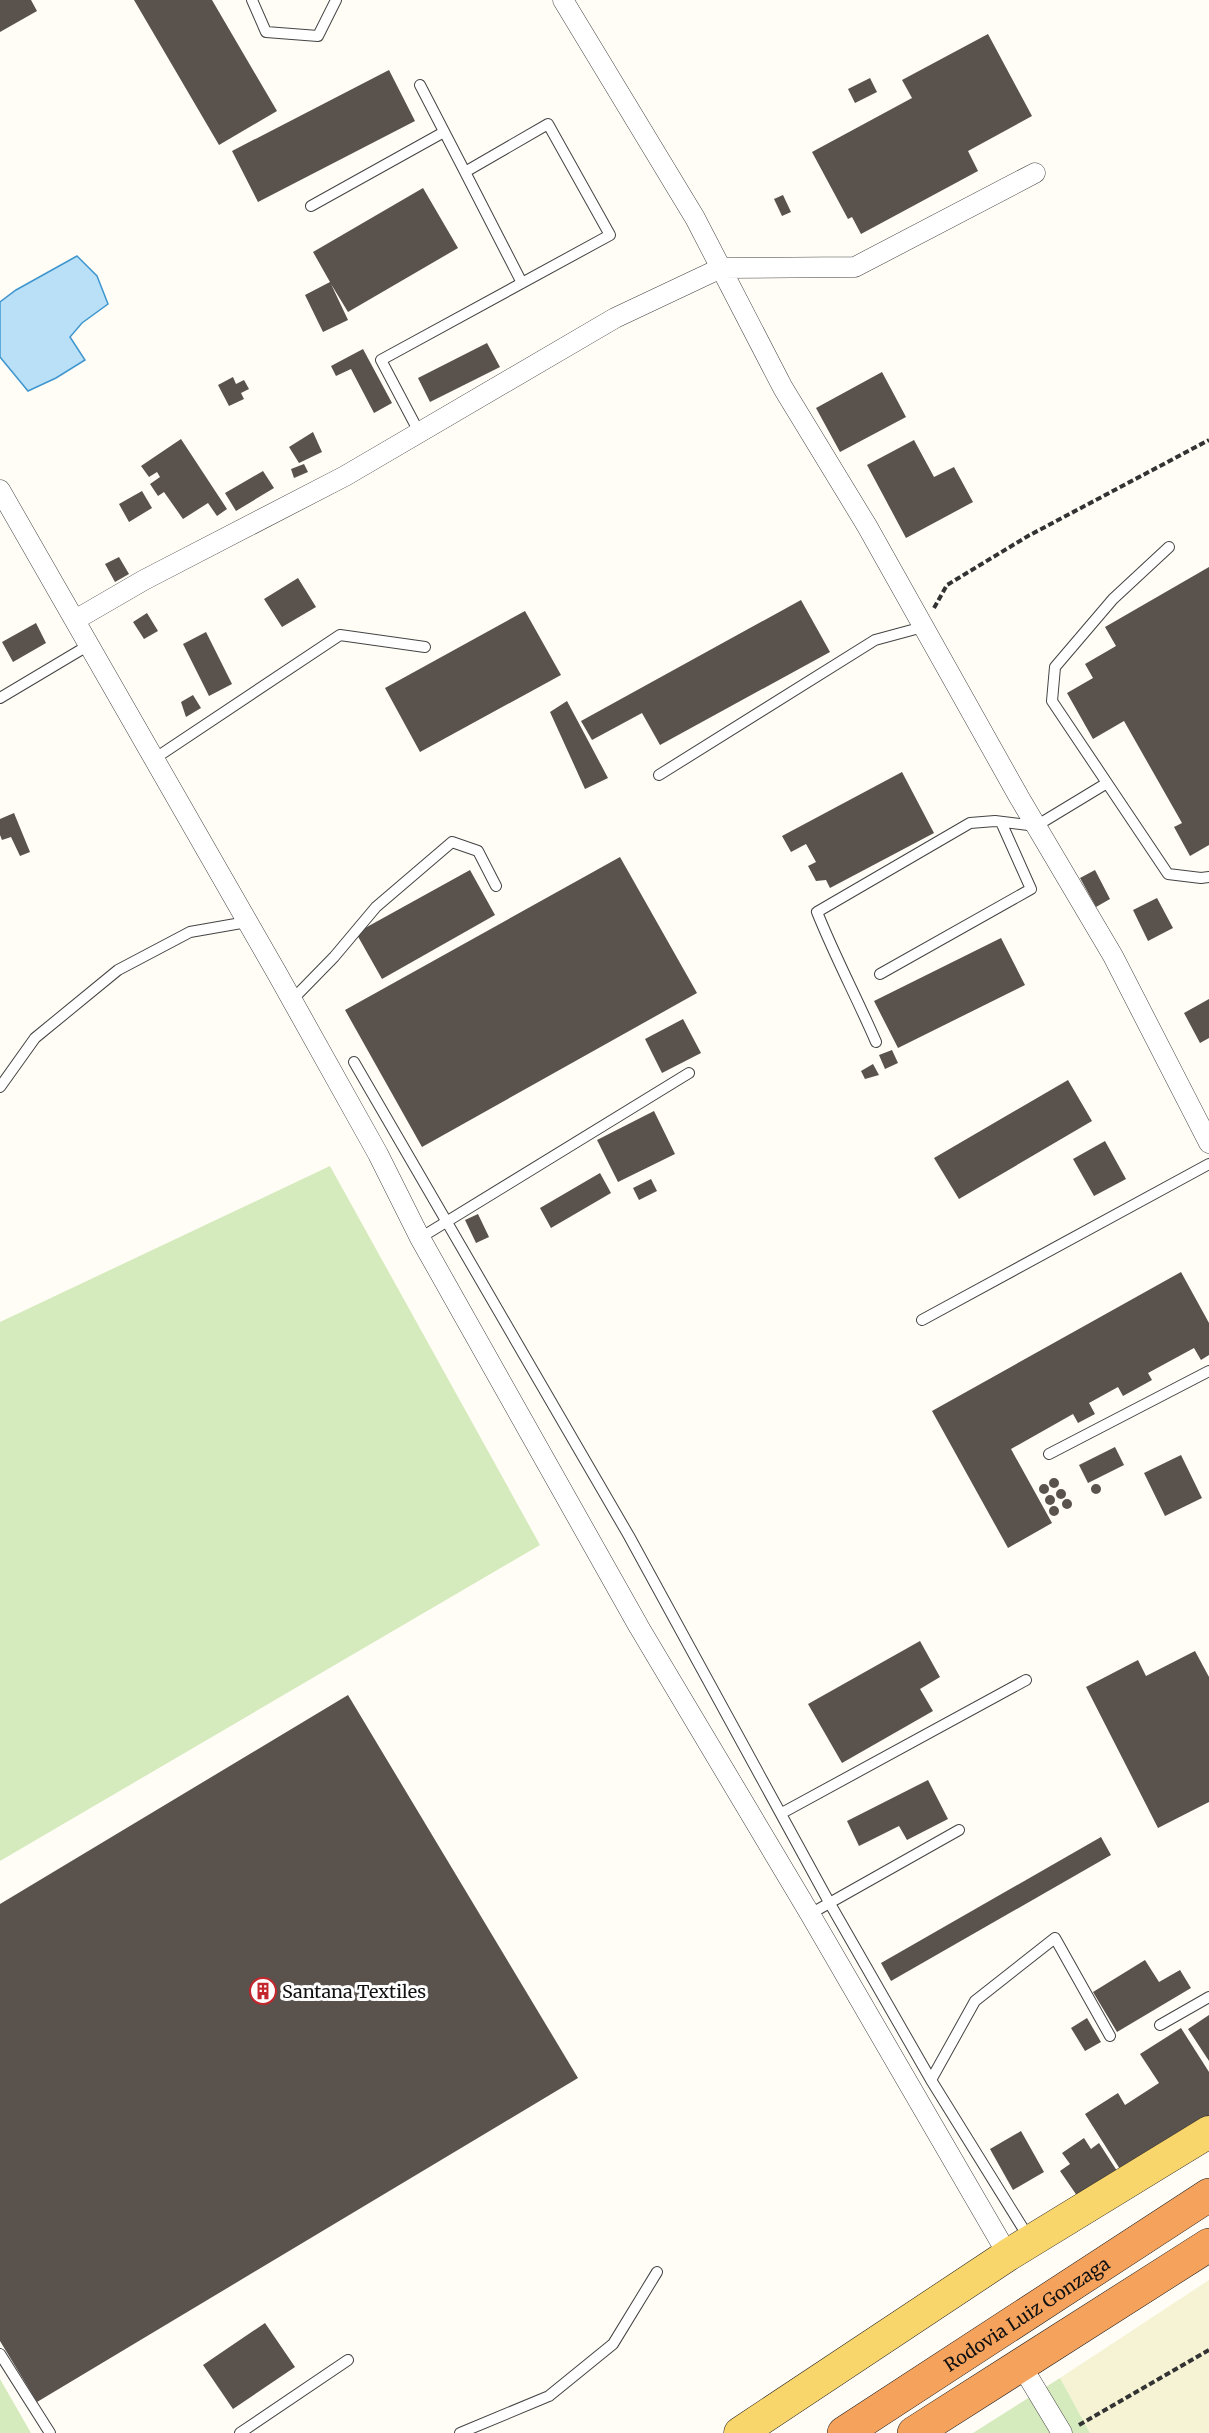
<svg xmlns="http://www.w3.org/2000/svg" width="1209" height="2433" viewBox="0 0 1209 2433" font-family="Merriweather,serif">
<rect width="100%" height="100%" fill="#fffdf5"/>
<path fill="#f6f3d4" d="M1209,2280v153h-119l-30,-55z"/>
<path fill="#d5ebbd" d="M330,1166l210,379 -540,316v-539z
M1060,2378l30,55h-117z
M0,2379l31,54h-31z"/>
<path fill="#b9e0f7" stroke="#3f96cf" stroke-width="1.5" d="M77,256l20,20 11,28 -26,19 -12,14 15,23 -29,18 -28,13 -28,-34v-55l16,-12z"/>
<path fill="#5a524d" d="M0,0h31l6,11 -37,21z
M134,0h78l65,111 -58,34z
M988,34l44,82 -64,35 10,20 -117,63 -9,-17 -4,2 -36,-67 100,-54 -10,-18z
M389,70l26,51 -157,81 -26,-51z
M870,78l7,14 -22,11 -7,-14z
M423,188l35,60 -110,64 -17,-28 17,36 -25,12 -18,-37 25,-13 -17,-30z
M783,195l8,17 -9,4 -8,-17z
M487,343l13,24 -70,35 -12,-24z
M363,349l29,54 -18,10 -23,-44 -15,7 -5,-10z
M882,372l24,45 -66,35 -24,-44z
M233,377l3,7 8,-4 5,9 -8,4 3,6 -15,7 -11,-21z
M313,432l9,20 -23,11 -10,-16z
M181,439l46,70 -10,7 -9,-13 -25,16 -19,-27 -6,4 -8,-12 10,-7 -3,-5 -8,5 -8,-11z
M914,440l20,37 20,-10 19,35 -67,36 -39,-73z
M304,464l4,8 -14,6 -3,-9z
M263,471l11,17 -38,23 -11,-18z
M142,491l10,17 -23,14 -10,-18z
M119,557l10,17 -14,8 -10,-18z
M1209,567v278l-19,11 -16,-29 8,-4 -58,-102 -31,18 -26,-46 26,-15 -8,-14 31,-18 -11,-19z
M298,578l18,29 -34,20 -18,-28z
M801,600l29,52 -170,93 -18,-32 -50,27 -11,-19z
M525,611l36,64 -141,77 -35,-64z
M147,613l11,18 -14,8 -11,-17z
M36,623l10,20 -33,19 -11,-20z
M206,632l26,52 -23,12 -26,-52z
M193,695l8,13 -15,9 -5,-15z
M567,701l41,77 -23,11 -35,-77z
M902,772l32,61 -104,55 -4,-8 -10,1 -8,-15 8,-4 -10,-18 -15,8 -9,-16z
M14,813l16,39 -10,4 -9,-19 -9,3 -2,-5v-16z
M620,857l77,136 -275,154 -77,-137z
M470,870l25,45 -113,64 -26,-46z
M1095,870l15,29 -14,8 -16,-29z
M1157,898l16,30 -25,13 -15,-31z
M1001,938l24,47 -127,63 -24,-47z
M1209,999v39l-9,5 -16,-30z
M683,1019l18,34 -39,20 -17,-34z
M892,1050l6,13 -13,6 -6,-14z
M873,1064l6,11 -14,4 -4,-8z
M1068,1080l24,41 -133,78 -25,-41z
M654,1111l21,43 -57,28 -21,-42z
M1105,1141l21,38 -32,17 -21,-37z
M600,1173l11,20 -60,35 -11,-20z
M651,1179l6,12 -18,9 -6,-12z
M478,1214l11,23 -13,6 -11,-23z
M1181,1272l28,51v32l-8,5 -7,-12 -46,25 4,7 -29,16 -5,-9 -29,16 6,11 -17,9 -5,-9 -62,35 41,74 -44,25 -76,-137z
M1115,1447l9,18 -36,18 -9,-18z
M1181,1455l21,43 -37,18 -21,-43z
M1049 1483a5 5 0 1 1 10 0a5 5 0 1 1-10 0Z
M1039 1489a5 5 0 1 1 10 0a5 5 0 1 1-10 0Z
M1091 1489a5 5 0 1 1 10 0a5 5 0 1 1-10 0Z
M1056 1494a5 5 0 1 1 10 0a5 5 0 1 1-10 0Z
M1045 1500a5 5 0 1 1 10 0a5 5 0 1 1-10 0Z
M1062 1504a5 5 0 1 1 10 0a5 5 0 1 1-10 0Z
M1049 1511a5 5 0 1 1 10 0a5 5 0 1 1-10 0Z
M920,1641l20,36 -20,12 13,22 -91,52 -34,-59z
M1195,1651l14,26v125l-51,26 -72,-141 52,-27 8,16z
M348,1695l230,383 -541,324 -37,-61v-437z
M928,1780l20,39 -41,21 -8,-14 -40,20 -12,-25z
M1101,1837l10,18 -220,126 -10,-18z
M1145,1960l14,22 21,-12 11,18 -74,44 -24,-40z
M1209,2015v46l-21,-32z
M1087,2018l14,24 -16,9 -14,-23z
M1181,2028l28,44v51l-84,54 -40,-63 33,-21 7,12 34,-22 -19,-29z
M1021,2131l23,41 -31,18 -23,-41z
M1084,2138l7,11 8,-6 20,31 -39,26 -20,-29 10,-7 -8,-11z
M265,2323l30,44 -62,42 -30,-44z"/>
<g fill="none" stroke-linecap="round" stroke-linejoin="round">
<defs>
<path id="lane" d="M252,0l14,32 52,4 18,-36
M420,85l45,87
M311,206l133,-74
M419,432l-38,-72 229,-125 -62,-111 -83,48 57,111
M0,698l89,-53
M154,759l186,-124 85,12
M659,775l216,-135 48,-13
M1107,783l61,91 33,4 8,-1
M880,974l151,-85 -30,-67
M292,1000l42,-43 42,-50 76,-65 26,9 18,35
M876,1042c-19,-44 -41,-85 -59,-130l153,-89 25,-2 41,5 71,-43 -55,-82 3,-34 58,-68 56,-52
M354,1062l275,474 200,366 102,178 98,158
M0,1087l35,-49 83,-68 72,-38 57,-10
M420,1238l269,-165
M922,1320l287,-156
M1049,1454l160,-83
M782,1813l244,-133
M810,1914l149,-84
M1160,2025l49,-28
M931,2080l44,-79 80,-63 55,98
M0,2354l50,79
M240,2433l108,-73
M460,2433l89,-37 64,-52 44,-72"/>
<path id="street" d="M563,0l132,218 88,170 84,138 152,271 94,159 96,187
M0,490l278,485 100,179 42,84 219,389 171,287 198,341
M75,620l69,-40 201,-104 270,-158 106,-50 134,-1 180,-94
M1021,2365l41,68"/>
<path id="primary" d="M740,2433l268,-178 201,-123"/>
<g id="highway">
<path id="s1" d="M844,2433l365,-238"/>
<path d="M914,2433l295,-188"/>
</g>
</defs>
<use href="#lane" stroke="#444" stroke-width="12"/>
<use href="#street" stroke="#444" stroke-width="21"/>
<use href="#primary" stroke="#222" stroke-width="33"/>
<use href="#highway" stroke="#222" stroke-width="34"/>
<path stroke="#333" stroke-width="4" stroke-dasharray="6 3" stroke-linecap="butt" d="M934,608l13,-23 81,-49 181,-96
M1079,2425l130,-75"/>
<use href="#lane" stroke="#fff" stroke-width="10"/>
<use href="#street" stroke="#fff" stroke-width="20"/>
<use href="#primary" stroke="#f9d66b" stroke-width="32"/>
<use href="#highway" stroke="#f5a25d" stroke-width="33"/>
</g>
<defs>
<symbol id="building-ring" viewBox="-11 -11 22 22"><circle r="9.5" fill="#fff" stroke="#c4262e" stroke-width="1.5"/><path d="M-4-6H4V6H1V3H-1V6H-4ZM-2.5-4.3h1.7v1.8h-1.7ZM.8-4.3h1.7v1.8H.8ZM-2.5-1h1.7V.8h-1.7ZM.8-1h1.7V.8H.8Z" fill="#c4262e"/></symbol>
</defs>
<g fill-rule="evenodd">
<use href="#building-ring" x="248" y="1976" width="30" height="30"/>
</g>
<g text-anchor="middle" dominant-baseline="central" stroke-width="6" stroke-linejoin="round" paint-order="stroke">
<g font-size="18" fill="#111" stroke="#fff" text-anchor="start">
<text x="282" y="1991">Santana Textiles</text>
</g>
<g font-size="18" fill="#111" stroke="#fff">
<text stroke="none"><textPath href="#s1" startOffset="218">Rodovia Luiz Gonzaga</textPath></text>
</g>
</g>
</svg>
